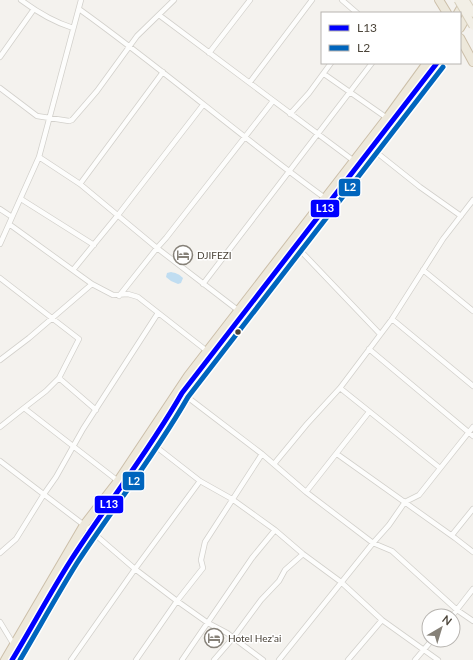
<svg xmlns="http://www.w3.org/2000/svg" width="473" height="660" viewBox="0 0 473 660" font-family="Lato,sans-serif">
<rect width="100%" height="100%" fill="#f4f2ee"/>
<path fill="#c0ddf1" d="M171,272c5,1 8,2 12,6l-2,5 -3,1 -7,-3 -5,-4 1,-4z"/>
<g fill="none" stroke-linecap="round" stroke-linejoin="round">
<defs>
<path id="street" d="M21,0c16,12 33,22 52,28
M342,0l15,13
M79,9c84,60 162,128 246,189
M159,15l195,146
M209,53l41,-53
M0,57l34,-48
M324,74l63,44
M250,82l62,-82
M0,88l37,28 32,5 3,-1 25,-29 40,-55 37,-36
M290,114l19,-21 22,-30
M371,148l49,39 41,29
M39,157l41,27 77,64 82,63
M80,184l83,-112
M21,199l73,46
M0,209l12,8
M9,224l83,60 21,11 15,-1 10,3 69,54
M0,244l39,-87 42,-157
M296,246l84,88
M73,270l45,-55 85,-110
M423,270l50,41
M0,278l79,61 -20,39 -13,13 -22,17
M203,284l169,-221
M119,296l38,-48 9,-10 107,-137
M392,319l81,67
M369,349l104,87
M0,360l29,-22 63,-54
M59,378l37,32
M340,388l100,80
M182,393l80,61 44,38 67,51 19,8 65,59 16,11
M0,427l24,-19 94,73
M150,442l50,39 32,18 43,31 28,24 38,28 41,38 56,40
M337,454l118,84 18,14
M0,461l84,64 51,44 42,32 31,22 19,10 36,27
M274,464l33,-40 33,-36 52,-69 51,-80 30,-39
M306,492l63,-80
M452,535l21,-26
M0,553l16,-14 28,-45 12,-17 27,-48 75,-116
M452,616l21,-27
M0,622l14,23
M71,660l64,-91 65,-88
M136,660l41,-59 26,-33 -2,-8 4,-18 57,-88
M182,660l70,-102 23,-28
M214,660l19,-22 28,-38 18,-19 6,-11 18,-16
M279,660l94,-117 16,-18 16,-23 14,-7 54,-68
M348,660l34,-40
M415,660l17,-20"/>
<path id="highway" d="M439,0l8,13
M458,13l7,-12
M460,28l10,-17
M460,38l13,24
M5,660l79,-135 34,-44 70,-105 199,-258 40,-55
M12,660l59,-100 46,-66 56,-85 9,-16 209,-269 46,-61"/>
</defs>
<use href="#street" stroke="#d2d0cb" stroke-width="6"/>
<use href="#highway" stroke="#ccbfa9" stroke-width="10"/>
<use href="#street" stroke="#fdfdfc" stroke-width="4.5"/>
<use href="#highway" stroke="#ede8db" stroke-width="8"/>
<defs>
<path id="primary-bridge" d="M458,0l15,26
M465,0l8,13"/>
</defs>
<use href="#primary-bridge" stroke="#d6cebb" stroke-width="9" stroke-linecap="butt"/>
<use href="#primary-bridge" stroke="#f2efe6" stroke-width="7"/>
<defs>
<path id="bus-1" d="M12,660c20,-33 38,-67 59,-100 36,-56 78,-109 111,-167l255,-330"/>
<path id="bus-2" d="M20,660c19,-32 37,-65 57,-97 36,-55 78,-108 111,-166l255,-330"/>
</defs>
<use href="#bus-1" stroke="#fff" stroke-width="8"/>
<use href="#bus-2" stroke="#fff" stroke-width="8"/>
<use href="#bus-1" stroke="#00f" stroke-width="5"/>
<use href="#bus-2" stroke="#0065bd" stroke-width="5"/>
</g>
<defs>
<symbol id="hotel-ring" viewBox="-11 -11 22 22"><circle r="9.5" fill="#fff" stroke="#868178" stroke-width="1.5"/><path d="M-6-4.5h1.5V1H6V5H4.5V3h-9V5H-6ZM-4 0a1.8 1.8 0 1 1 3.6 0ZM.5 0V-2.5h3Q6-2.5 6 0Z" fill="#868178"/></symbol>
</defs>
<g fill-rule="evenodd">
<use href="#hotel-ring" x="172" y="244" width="22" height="22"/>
<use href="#hotel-ring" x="203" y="627" width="22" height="22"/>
</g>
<circle fill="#4b4439" stroke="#fff" stroke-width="1.5" cx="238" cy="332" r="3.5"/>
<g text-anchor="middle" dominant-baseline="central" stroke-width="3" stroke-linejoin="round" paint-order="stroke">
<g font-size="10" fill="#4b4439" stroke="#fff" text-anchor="start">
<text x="197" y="255">DJIFEZI</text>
<text x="228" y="638">Hotel Hez'ai</text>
</g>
</g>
<g stroke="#fff" stroke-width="1.5">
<rect x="338" y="178" width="23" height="19" rx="4" fill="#0065bd"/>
<rect x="310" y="199" width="30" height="19" rx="4" fill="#00f"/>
<rect x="122" y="471" width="23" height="20" rx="4" fill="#0065bd"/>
<rect x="94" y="495" width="30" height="19" rx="4" fill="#00f"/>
</g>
<g font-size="11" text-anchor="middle" font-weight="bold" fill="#fff">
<text x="350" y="191">L2</text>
<text x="325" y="212">L13</text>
<text x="134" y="485">L2</text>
<text x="109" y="508">L13</text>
</g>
<rect x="321" y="12" width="140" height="52" fill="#ffffff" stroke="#b7b4b0"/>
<rect x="329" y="25" width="20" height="6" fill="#0000ff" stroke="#b7b4b0"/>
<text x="357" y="32" font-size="12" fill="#4b4439">L13</text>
<rect x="329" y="45" width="20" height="6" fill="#0065bd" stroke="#b7b4b0"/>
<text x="357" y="52" font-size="12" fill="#4b4439">L2</text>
<g transform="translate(441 628) rotate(38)"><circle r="19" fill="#ffffff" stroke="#b7b4b0"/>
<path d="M0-3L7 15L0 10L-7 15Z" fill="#868178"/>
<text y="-6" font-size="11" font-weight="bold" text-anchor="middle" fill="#4b4439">N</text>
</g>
</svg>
